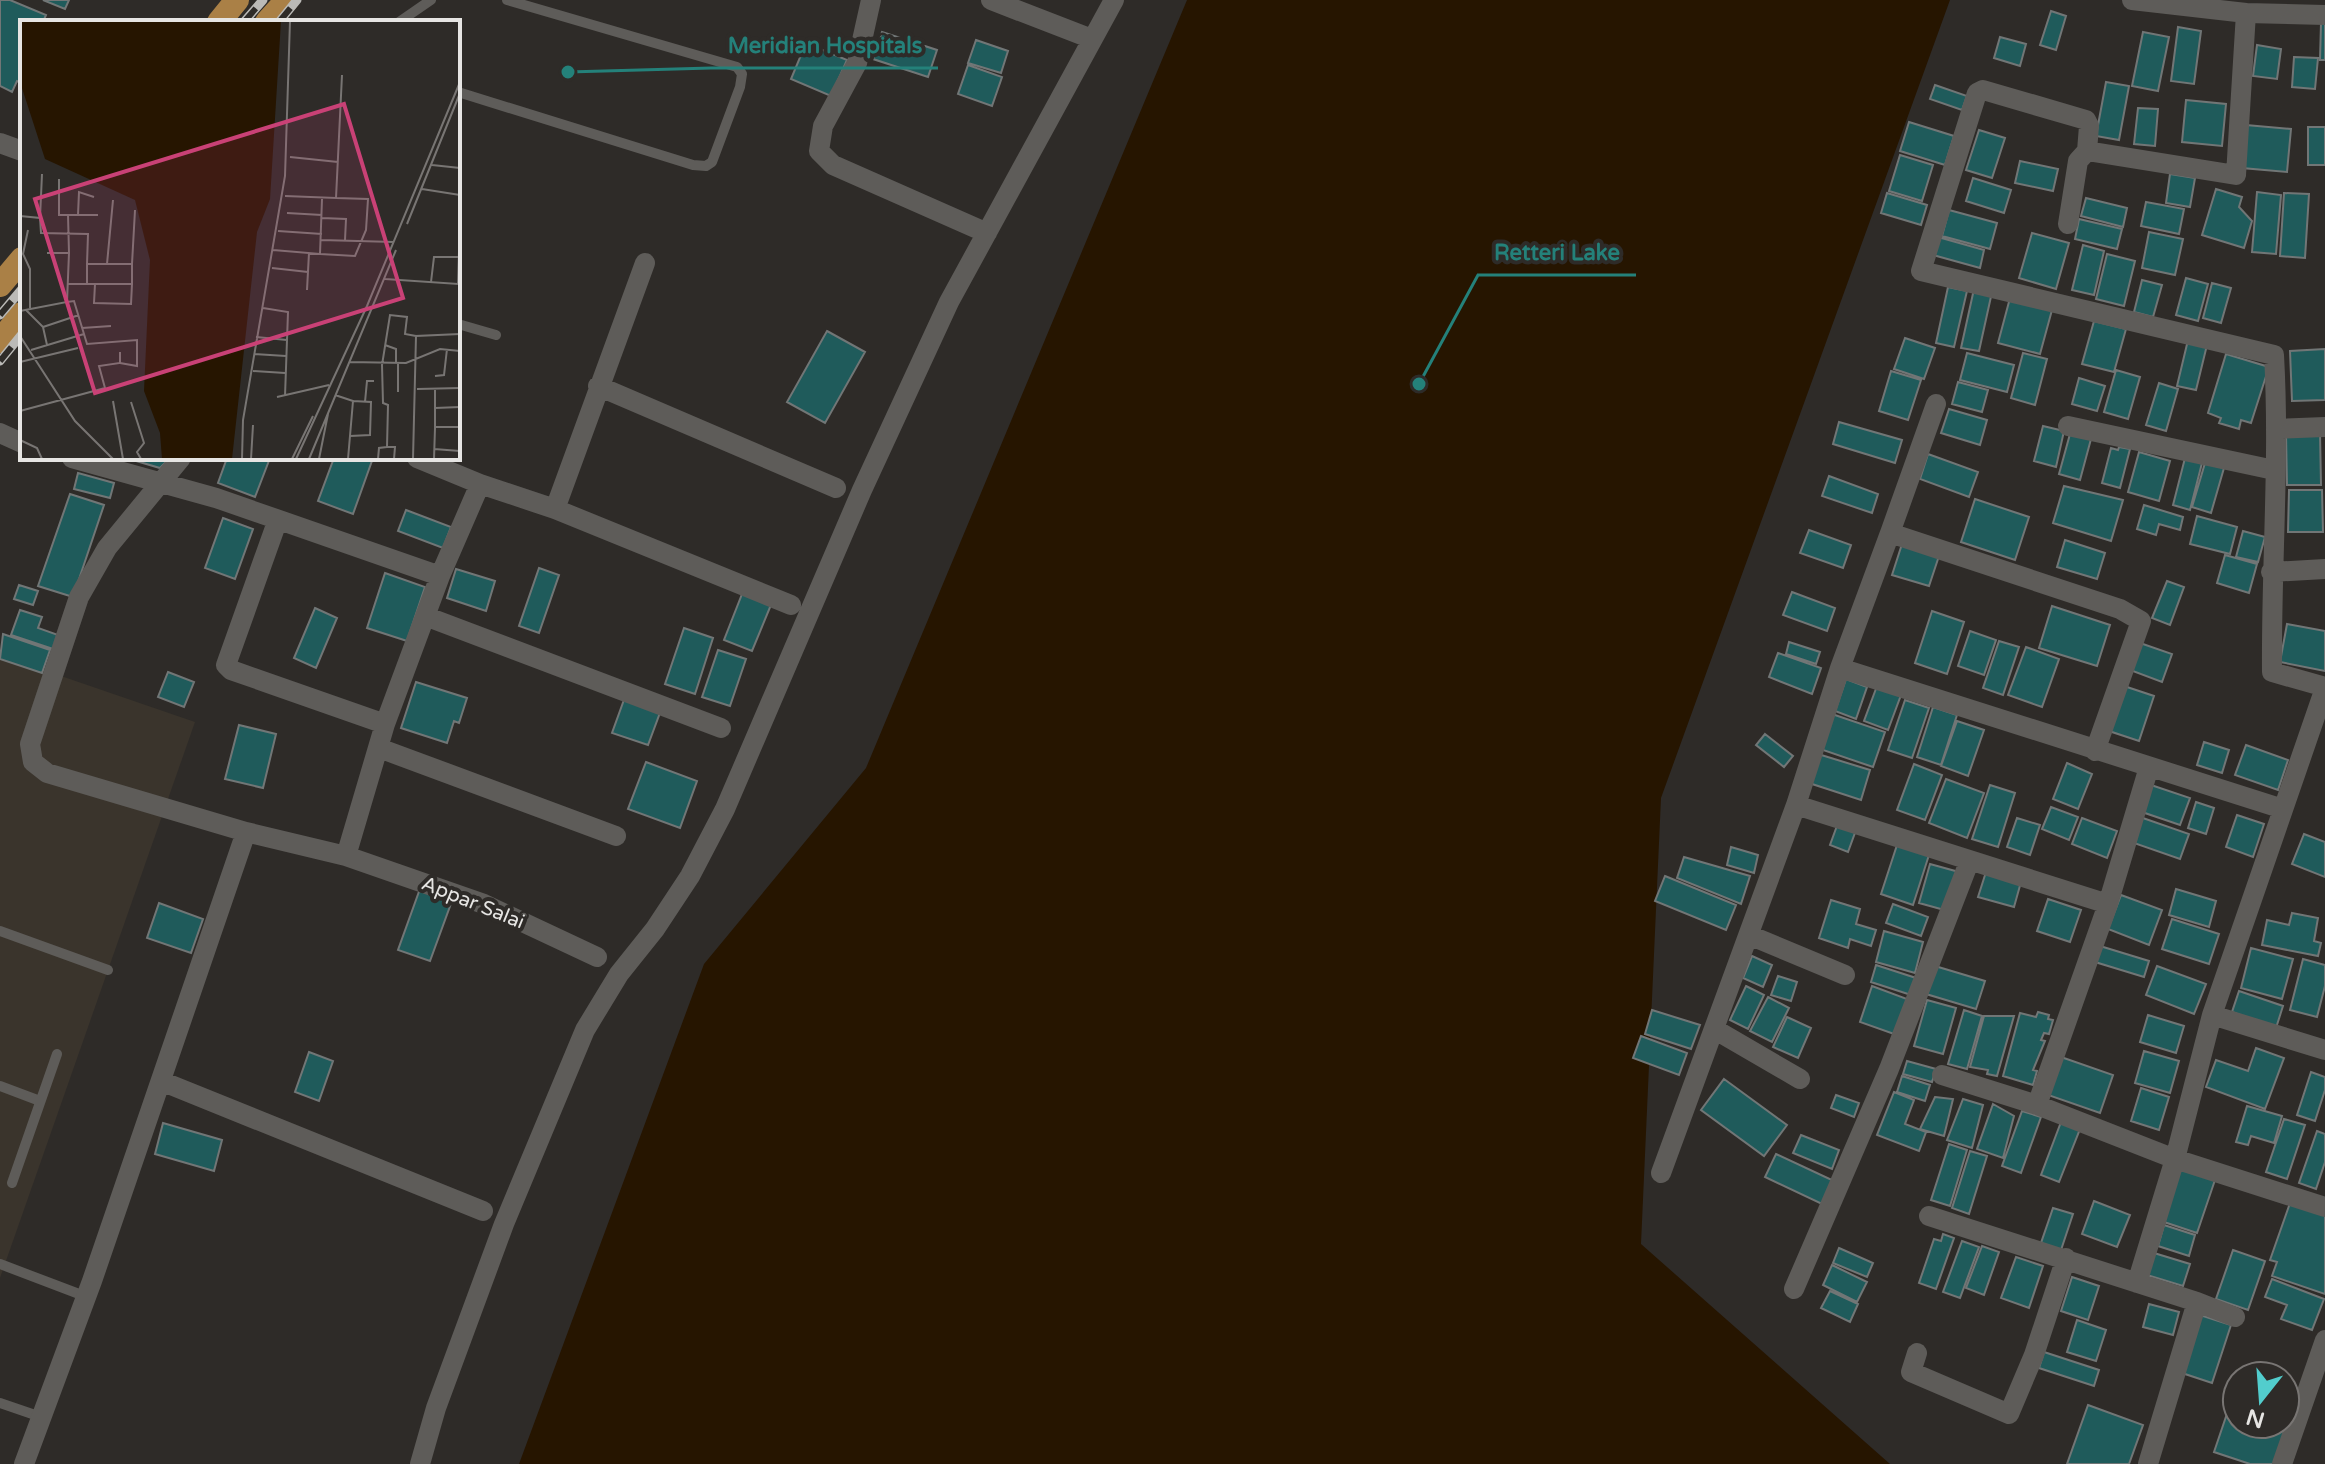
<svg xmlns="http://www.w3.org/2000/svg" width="2325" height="1464" viewBox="0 0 2325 1464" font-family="'Varela Round',sans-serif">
<rect width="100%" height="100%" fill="#2e2b28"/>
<path fill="#3a342c" d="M0,655l195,67 -195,556z"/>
<path fill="#261500" d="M1187,0h763l-289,798 -20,446 249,220h-1371l185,-500 162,-196z"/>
<path fill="#1f5b5b" stroke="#717676" stroke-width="2" d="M0,0h10l36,15 -3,7h-21v61l-5,-2 -5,11 -12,-6z
M43,0h26l-4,9z
M2051,11l15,5 -10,34 -16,-5z
M2321,23h4v37h-5z
M2178,27l23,4 -7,53 -23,-3z
M882,32l55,18 -9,27 -55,-18z
M2143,32l26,5 -11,54 -26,-5z
M2000,37l26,7 -6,22 -26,-8z
M976,40l32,11 -7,22 -33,-10z
M806,43l41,17 -16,36 -40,-17z
M2257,45l24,4 -4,30 -24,-3z
M2294,57l24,1 -3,31 -23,-2z
M968,65l34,12 -10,29 -34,-12z
M2106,82l23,4 -10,54 -23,-4z
M1935,85l32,11 -5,14 -32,-11z
M2186,100l40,4 -4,42 -40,-4z
M2138,108l20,1 -3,37 -21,-2z
M1909,122l45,14 -9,29 -45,-14z
M2246,125l45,4 -4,43 -45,-4z
M2308,127h17v38h-17z
M1979,130l26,8 -13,40 -26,-8z
M1900,155l33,10 -11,36 -33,-10z
M2020,161l38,8 -5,22 -38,-8z
M2170,174l25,4 -5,29 -24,-4z
M1973,178l38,12 -7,23 -38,-12z
M2216,189l26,8 -3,10 13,14 -8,27 -42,-13z
M2257,192l24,3 -5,59 -24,-2z
M1887,193l40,12 -6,20 -40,-12z
M2284,193l25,1 -4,64 -25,-2z
M2086,198l41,10 -4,19 -42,-11z
M2146,202l38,7 -5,25 -38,-8z
M1949,210l48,13 -7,26 -48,-13z
M2079,219l43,10 -5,20 -42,-10z
M2149,232l34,7 -8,36 -33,-7z
M2032,233l37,10 -13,46 -37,-11z
M1938,237l46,13 -4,18 -47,-13z
M2083,245l21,6 -10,44 -22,-5z
M2107,254l28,7 -11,45 -28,-7z
M2186,278l22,6 -10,37 -22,-6z
M2142,280l20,5 -9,32 -19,-5z
M2212,283l19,5 -10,35 -18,-5z
M1948,287l19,4 -13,56 -18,-4z
M1974,289l18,3 -13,59 -18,-3z
M2010,298l42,12 -12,44 -42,-11z
M2094,321l32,8 -12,43 -32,-8z
M827,331l38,21 -40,71 -38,-21z
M1905,338l30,10 -11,31 -30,-10z
M2188,340l19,5 -11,45 -19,-4z
M2325,349v51l-33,1 -2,-50z
M1967,353l47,12 -7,27 -47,-12z
M2023,353l24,6 -12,46 -24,-7z
M2226,354l43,13 -18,56 -10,-3 -2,9 -20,-6 2,-5 -13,-5z
M2116,370l24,7 -12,42 -24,-7z
M1891,371l30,9 -13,40 -29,-9z
M2079,378l26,8 -8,25 -25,-7z
M1958,382l30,8 -6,22 -30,-8z
M2159,383l19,6 -12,42 -20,-6z
M1949,409l38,11 -7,25 -39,-12z
M1839,422l63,18 -7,23 -62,-19z
M2043,426l21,5 -8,36 -22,-6z
M2320,433l1,52h-34l-1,-51z
M2070,434l21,5 -11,41 -21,-6z
M2119,447l11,2 -10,39 -18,-5 9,-35 7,2z
M2139,452l31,9 -11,40 -31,-9z
M1928,454l50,18 -9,25 -49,-18z
M126,458h44l-10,10z
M227,458h43l-15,39 -37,-14z
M334,458h39l-20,56 -35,-13z
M2185,458l17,5 -12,47 -17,-5z
M2205,463l19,5 -13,45 -19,-6z
M78,473l36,10 -4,15 -36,-9z
M1829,476l49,18 -6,19 -50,-17z
M2064,486l59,14 -12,41 -58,-18z
M2289,490h33l1,42h-35z
M70,494l34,11 -31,92 -35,-11z
M1975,499l54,18 -14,43 -54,-18z
M2144,505l39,12 -3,13 -21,-6 -3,11 -19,-6z
M406,510l45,17 -8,21 -45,-17z
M2197,516l40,11 -7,27 -40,-10z
M223,518l30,11 -18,50 -30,-11z
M1809,530l42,15 -8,23 -43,-15z
M2243,531l22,6 -7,25 -22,-5z
M2065,540l40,13 -8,26 -40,-12z
M1902,544l37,12 -10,30 -37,-11z
M2225,555l32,9 -8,29 -32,-10z
M539,568l20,7 -20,58 -20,-7z
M456,569l39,12 -9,30 -39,-13z
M385,573l40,14 -18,54 -40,-13z
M2167,581l17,6 -14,38 -18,-7z
M19,585l19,6 -5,14 -19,-6z
M744,589l29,11 -21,51 -28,-11z
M1792,592l43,16 -8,23 -44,-16z
M2052,606l58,19 -13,41 -58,-18z
M315,608l22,10 -21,50 -22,-10z
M20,610l22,7 -4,11 23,8 -5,14 -45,-15z
M1932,611l32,11 -17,52 -32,-11z
M2287,624l38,7v40l-45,-9z
M684,628l29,10 -18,56 -30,-10z
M1970,631l26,9 -12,35 -26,-9z
M3,634l47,16 -8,23 -42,-14z
M1999,641l20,6 -16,48 -20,-7z
M1789,642l31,10 -4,12 -30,-10z
M2140,643l32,11 -10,28 -32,-12z
M2026,647l33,12 -17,48 -34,-12z
M718,650l28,9 -16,47 -28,-9z
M1778,653l43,15 -9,26 -43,-17z
M168,672l26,10 -10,25 -26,-10z
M1846,679l21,8 -11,32 -21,-8z
M416,682l51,16 -8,25 -5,-2 -7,22 -46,-15z
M2121,685l33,11 -15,45 -33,-11z
M1877,686l24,9 -13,35 -24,-9z
M625,697l36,13 -13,35 -36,-12z
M1905,700l24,8 -17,50 -24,-8z
M1933,707l24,8 -16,50 -24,-8z
M1832,714l53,18 -12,35 -53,-18z
M1957,721l27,9 -16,46 -27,-10z
M239,725l37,9 -13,54 -38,-9z
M1765,734l28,22 -9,11 -28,-22z
M2204,742l25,8 -7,23 -25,-8z
M2246,745l42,15 -10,30 -43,-15z
M1818,754l52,16 -9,30 -52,-17z
M646,762l51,19 -17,47 -52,-19z
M2067,763l25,11 -14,35 -25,-10z
M1914,764l28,11 -17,45 -28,-10z
M1946,779l38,14 -17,45 -38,-15z
M1990,785l25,8 -17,54 -26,-8z
M2151,785l39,13 -10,27 -38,-13z
M2196,802l18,6 -8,26 -18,-6z
M2051,807l27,10 -9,23 -27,-11z
M2237,815l27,9 -11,33 -27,-10z
M2140,817l49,17 -9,25 -49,-17z
M2017,818l23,7 -10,30 -23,-8z
M2082,818l35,13 -10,27 -35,-14z
M1838,823l18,7 -8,22 -18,-7z
M2304,834l21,8v35l-33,-13z
M1897,845l32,10 -16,50 -32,-11z
M1731,847l27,8 -4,18 -27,-8z
M1684,857l66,19 -9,28 -64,-26z
M1930,864l29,8 -11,39 -29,-8z
M1986,872l35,10 -7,25 -36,-10z
M1665,876l71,29 -10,25 -71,-29z
M421,886l32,12 -23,63 -32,-11z
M2176,889l40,12 -7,26 -40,-12z
M2121,895l41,15 -13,35 -41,-16z
M2048,899l33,11 -11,32 -33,-11z
M1831,900l29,9 -4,15 20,6 -5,16 -21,-7 -2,9 -29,-10z
M159,903l44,16 -12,34 -44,-15z
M1893,904l35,13 -7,19 -35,-13z
M2292,913l26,5 -4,23 7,2 -3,13 -56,-11 5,-25 22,5z
M2172,919l47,15 -10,30 -47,-15z
M1884,931l39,11 -8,31 -39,-11z
M2100,946l49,15 -5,16 -49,-15z
M2251,948l42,11 -11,40 -41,-11z
M1752,956l20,9 -9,22 -20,-9z
M2303,959l22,6v21l-8,31 -27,-7z
M1876,965l40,13 -5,17 -40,-13z
M1935,966l50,15 -9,28 -50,-15z
M2157,966l49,18 -12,30 -48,-19z
M1778,976l19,6 -6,19 -20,-6z
M1746,986l18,9 -16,34 -18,-9z
M1872,986l35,13 -13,35 -34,-12z
M2239,991l44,15 -7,22 -44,-16z
M1768,997l21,11 -17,34 -22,-11z
M1927,1000l29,8 -13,46 -29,-8z
M1652,1010l48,15 -9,24 -46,-15z
M1964,1010l18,6 -15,53 -19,-5z
M2038,1012l11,3 -1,4 5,1 -4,14 -5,-1 -3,7 4,1 -12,29 4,1 -4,14 -30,-9 17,-63 16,4z
M2148,1015l36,11 -8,27 -36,-11z
M1984,1016h30l-17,60 -10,-2 1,-4 -18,-3z
M1787,1017l24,11 -13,30 -25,-11z
M1641,1036l46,17 -8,22 -46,-17z
M2256,1048l28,10 -19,51 -59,-22 10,-27 32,11z
M2144,1051l35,10 -9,32 -35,-10z
M309,1052l24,9 -14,40 -24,-9z
M2061,1057l52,18 -13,38 -52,-18z
M1907,1061l29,8 -4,13 -29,-8z
M2311,1072l14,5v13l-10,31 -18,-6z
M1902,1076l28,9 -5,16 -28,-9z
M1724,1079l63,46 -23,31 -63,-46z
M2141,1088l28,9 -10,33 -28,-9z
M1894,1092l20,8 -9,24 21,8 -7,19 -42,-16z
M1836,1095l23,8 -5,14 -23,-9z
M1935,1097l18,2 -9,37 -24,-7z
M1963,1099l20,6 -11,43 -25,-8z
M1993,1104l21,12 -11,42 -26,-9z
M2247,1106l35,10 -8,27 -23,-7 -3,9 -12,-3z
M2022,1111l19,6 -20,56 -19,-7z
M2284,1119l21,6 -18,54 -21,-7z
M2061,1122l19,7 -21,53 -18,-7z
M163,1123l59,17 -8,31 -59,-17z
M2317,1131l8,3v28l-9,27 -17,-6z
M1801,1135l38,15 -7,19 -39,-16z
M1949,1144l18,6 -17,56 -19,-6z
M1970,1151l17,5 -18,58 -17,-6z
M1776,1154l58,27 -12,23 -57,-27z
M2176,1167l39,13 -18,53 -39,-13z
M2094,1201l36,14 -13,32 -35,-13z
M2290,1203l35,12v79l-53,-18 5,-14 -7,-2z
M2053,1208l20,6 -12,36 -20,-7z
M2164,1225l31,10 -6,21 -31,-10z
M1943,1234l11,4 -18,51 -17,-6 15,-44 7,2z
M1962,1241l17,6 -19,51 -17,-6z
M1982,1246l17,6 -15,43 -18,-7z
M1839,1248l34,15 -6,14 -34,-14z
M2233,1250l32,11 -17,49 -32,-11z
M2154,1253l36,11 -7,22 -36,-11z
M2016,1257l27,9 -14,42 -28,-10z
M1832,1265l35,17 -10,20 -34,-17z
M2072,1277l27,9 -11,34 -27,-9z
M2272,1279l52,20 -12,31 -31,-11 6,-14 -22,-8z
M1830,1291l28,13 -8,18 -29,-14z
M2149,1304l30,8 -6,23 -30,-8z
M2200,1315l31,10 -19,58 -30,-10z
M2077,1320l29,10 -10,31 -29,-9z
M2044,1352l55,18 -5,16 -55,-18z
M2233,1396l4,1v27h48v-11l6,2 -16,49h-25l-36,-12z
M2088,1405l55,20 -14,39h-62z"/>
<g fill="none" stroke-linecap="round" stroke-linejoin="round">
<path stroke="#5e5c59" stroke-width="10" d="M399,22l32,-22
M458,92l235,73 13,1 6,-4 28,-75 2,-13 -5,-7 -230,-67
M458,324l38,11
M0,931l108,39
M0,1086l40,15
M12,1183l45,-129
M0,1264l87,33
M0,1403l41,14"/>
<path stroke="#5e5c59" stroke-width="20" d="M871,0l-14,63 -34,63 -4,25 14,14 154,68
M991,0l101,39
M2132,0l114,13
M0,143l22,8
M2087,151l2,-25 -3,-6 -103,-30 -6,3 -56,178 353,84c6,105 -3,211 -2,317l53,15
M2068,224l10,-63 9,-10 149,24 10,-162 79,2
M598,386l238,102
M2068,426l206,44
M2276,429l49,-2
M0,433l22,10
M72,458l144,40 224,78
M181,458l-74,90 -28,49 -49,147 3,18 14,11 199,59
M417,458l63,26
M555,509l90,-246
M277,522l-51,143 5,5 154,54
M1890,533l46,-129
M2271,572l54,-3
M425,616l296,112
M1840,668l50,-135 230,76 21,12 -46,130
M2325,688l-113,327 113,35
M379,748l237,88
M2149,767l-41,137 -312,-99 44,-137 443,141
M346,856l39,-132 55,-148 40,-92 75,25 236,96
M2108,904l-71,201 138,54 150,48
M1749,935l96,40
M1714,1029l86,50
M1942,1075l95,30
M161,1081l322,130
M1661,1173l135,-368
M1929,1216l268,86 -49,162
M2137,1283l38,-124 37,-144
M1794,1289l95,-220 80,-207
M2197,1302l38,15
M1917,1353l-6,19 98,42 25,-59 32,-97
M24,1464l68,-183 154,-449 100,24 138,48 113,53
M420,1464l16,-56 68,-184 81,-194 34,-56 36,-45 35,-53 35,-67 137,-319 87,-188 165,-302
M2282,1464l43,-124"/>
<path stroke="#aa8046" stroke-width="24" d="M219,22l18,-22
M267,22l20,-22
M0,285l22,-26
M0,341l22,-27"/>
<defs>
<path id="rail" d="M244,22l19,-22
M279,22l18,-22
M0,315l22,-26
M0,361l22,-27"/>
</defs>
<use href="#rail" stroke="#bbbab7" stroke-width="9"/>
<use href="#rail" stroke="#2e2b28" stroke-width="6" stroke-dasharray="18" stroke-linecap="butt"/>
</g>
<g text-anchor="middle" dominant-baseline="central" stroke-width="8" stroke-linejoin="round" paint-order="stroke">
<g font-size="20" fill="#e6e5e3" stroke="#2e2b28">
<text transform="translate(473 903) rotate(22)">Appar Salai</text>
</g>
</g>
<g transform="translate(20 20)">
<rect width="440" height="440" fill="#2e2b28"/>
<path d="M0,1h261l-11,178 -13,33 -25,227h-70l-2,-26 -16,-42 6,-131 -15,-60 -90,-41 -25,-77z" fill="#261500"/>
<path fill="none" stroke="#787573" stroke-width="2" d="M270,137l48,5M412,145l28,3M39,159v36h39M402,169l38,6M265,176l51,2 6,-123M267,193l35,2M48,195l1,38M58,195l1,-23 15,5M0,196l20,2 1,15 47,1 -1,30M20,198l2,-44M302,198l24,1 -1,21M387,204l53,-131M8,210l-5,24 7,15v39M258,211l44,3M301,220l73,2M253,230l47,4 2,-55M300,234l35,2 11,-26 2,-31 -32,-1M87,244l6,-64M112,244l3,-54M252,248l36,4M365,259l73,5 2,-65M411,262l3,-25h26M47,264h65v-20h-45v20M75,264l-1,19 37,1 1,-20M287,270l2,-37M47,282l7,-1 13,43 50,-4v26l-17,-3M243,288l25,4 -3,84M6,290l17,17 4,18M0,291l47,-9 2,-49h-22M23,307l36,-12M62,308l29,-2M0,316l55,85 38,38M236,317l31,3M365,325l11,4v15M11,330l53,-16M234,334l32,2M0,342l58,-14M329,342l57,1 34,-14 20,2M378,344v28M233,351l32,2M415,356l9,-1 3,-26M397,369l43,-1M415,369v38h25M315,375l18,6 -5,58M257,377l52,-12M93,381l10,58M111,382l13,41 -7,9 4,7M345,382l2,-21h7M415,388l25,-1M0,391l85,-23 -6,-22 21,-3v-11M330,416l20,-1 1,-33 -18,-1M0,420l17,8 5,11M367,427l1,-42 -5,-2 -1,-38 8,-50 17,2 -2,17 11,2M414,429l26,2M222,439l1,-39 42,-244 5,-155M231,439l2,-34M272,439l21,-43M276,439l71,-153 93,-224M289,439l87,-209M299,439l9,-45M358,439l1,-11 8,-1h8l-1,12M393,439l3,-123 44,-2M414,439l1,-31"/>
<path fill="#c94176" fill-opacity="0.15" stroke="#c94176" stroke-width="4" d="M324,84l59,194 -308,95 -60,-194z"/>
<rect width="440" height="440" fill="none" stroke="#e6e5e3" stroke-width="4"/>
</g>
<path fill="none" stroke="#24817a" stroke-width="3" d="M568 72L711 68H938M1419 384L1478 275H1636"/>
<g fill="#24817a" stroke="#2e2b28" stroke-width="3">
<circle cx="568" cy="72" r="8"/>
<circle cx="1419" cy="384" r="8"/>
</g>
<g font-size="22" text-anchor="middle" font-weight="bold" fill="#24817a" stroke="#2e2b28" stroke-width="8" stroke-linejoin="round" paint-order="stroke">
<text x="825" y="53">Meridian Hospitals</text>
<text x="1557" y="260">Retteri Lake</text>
</g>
<g transform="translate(2261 1400) rotate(197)"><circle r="38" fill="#2e2b28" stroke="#787573" stroke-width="2"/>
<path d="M0-6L14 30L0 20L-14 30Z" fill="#52cdcd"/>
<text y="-12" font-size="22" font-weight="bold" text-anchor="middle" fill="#e6e5e3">N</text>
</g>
</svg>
